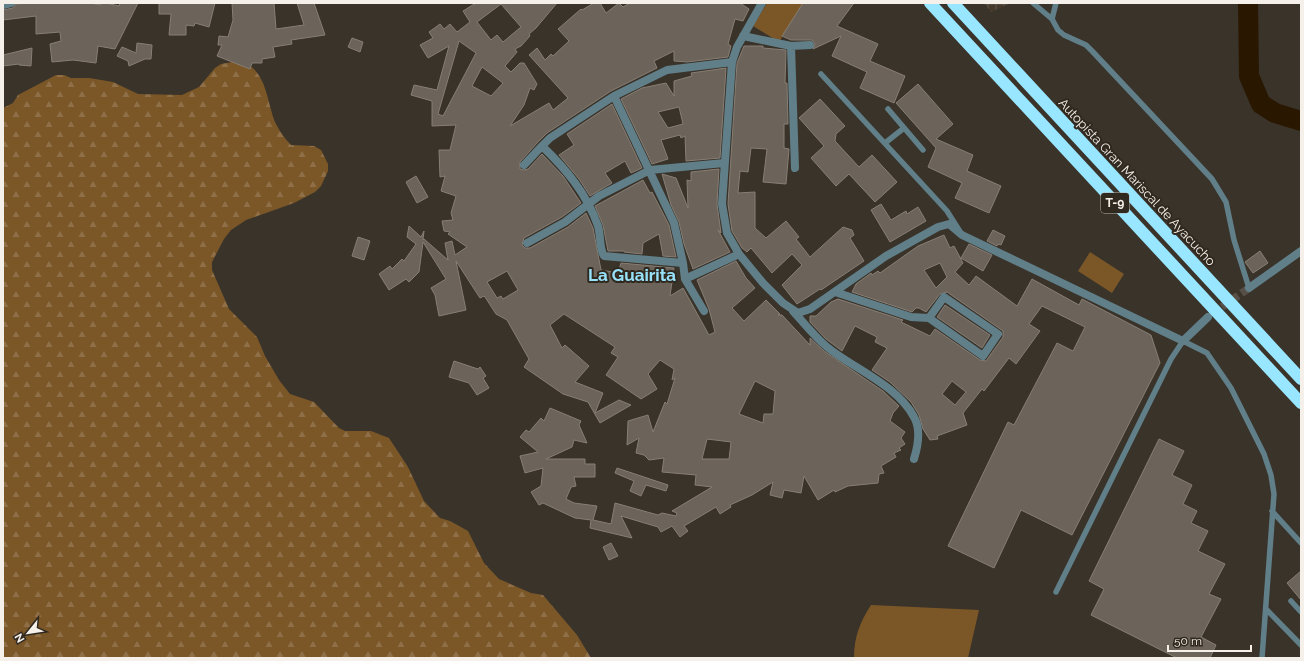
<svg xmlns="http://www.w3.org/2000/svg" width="1304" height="661" viewBox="0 0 1304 661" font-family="Raleway,sans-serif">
<defs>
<pattern id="industrial-grid" width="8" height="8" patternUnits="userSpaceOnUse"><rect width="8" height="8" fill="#45392b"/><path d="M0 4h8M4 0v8" fill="none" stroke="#60564a"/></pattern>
<pattern id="forest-firs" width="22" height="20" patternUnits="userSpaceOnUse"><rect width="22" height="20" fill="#7b5728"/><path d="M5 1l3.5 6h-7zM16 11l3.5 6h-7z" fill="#8e6f47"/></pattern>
</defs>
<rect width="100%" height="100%" fill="#3a332a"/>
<path fill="url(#industrial-grid)" d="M984,3h27l-20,9z"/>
<path fill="#7b5728" d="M767,3h36l-24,39 -26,-16z
M1090,252l34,22 -12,19 -34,-22z
M871,605l108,5 -11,48h-114c0,-21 6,-36 17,-53z"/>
<path fill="url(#forest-firs)" d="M238,61c30,6 28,42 38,63 4,8 9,15 15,21l23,1 7,4 7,14v7l-7,15 -6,6 -21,11 -48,17 -15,10 -7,9 -12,23v8l17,39 28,28 8,19 14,24 11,14 24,8 25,26 6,3h26l18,7 19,29 16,34 16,17 10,3 18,10 16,32 15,16 32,14 12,2 34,40 14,23h-588v-550l10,-5 5,-8 38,-20h8l7,3h18l24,4 25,12 44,1 17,-8 16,-19 6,-4z"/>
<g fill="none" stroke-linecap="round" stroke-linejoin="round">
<path stroke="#291700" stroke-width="20" d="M1248,3l1,73 12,28 14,9 26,8"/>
</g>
<path fill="#6c645a" stroke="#877e74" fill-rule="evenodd" d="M28,3h62l11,2 1,-2h4l13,3 1,-3h18l-23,46 -17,-3 -2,17 -23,-3 -21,2 -2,-18 11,-3 -1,-9 -24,2v-18l-33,4v-10l10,-2 3,-4z
M159,3h56l-6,24 -14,-4 -1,3 -8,-1v10h-17l2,-21h-12z
M232,3h42l2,26 28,-4 -7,-22h17l11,32 -34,5 1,4 -19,3 2,10 -13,2v4h-10l-2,6 -33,-13 5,-11h-4l1,-9 9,1 5,-17z
M476,3h81l-21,25 -7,6 1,2 -9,10 -6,3 2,3 -12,14 6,6 9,-9h4l13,21 -3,6 -4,-2 -6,17 -14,21 39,-23 4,7 15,-12 -39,-43 8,-7 8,12 6,-6 2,2 16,-15 -11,-12 23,-20 1,1 12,-7h6l6,10 13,-10 4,4 7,-4h110l9,6 -6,12 -8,-2 -7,25 3,2 -3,11 -41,5 -13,-1v-10l-20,10 3,7 -46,23 -64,42 -9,9 -18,20v7l3,1 5,-1 14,-15 21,22 18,27 -19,14 -38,21 -2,7 3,3h5l38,-21 18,-14 7,15 8,42 17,3 3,-10 53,5 -4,28 13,-8 26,47 6,-3 -6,-23 -12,-29 39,-19 10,17 9,10 -23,20 12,13 22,-21 14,14 -2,1h4l28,30v-7l14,13 59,40 16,15 -6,7 -3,8 15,11 -4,6 4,6 -6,4 2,2 -7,3 2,4 -15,9 3,7 -5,1 -1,9 -30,3 -13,6 -1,-2 -16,10 -14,-24 -3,17 -17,-3 -2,8 -12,-3 3,-13 -21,13 -22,10 1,2 -11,7 -4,-7 -32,19 4,5 -8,6 -8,-11 -11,6 -3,-5 -37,-11 11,22 -42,-10 1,-8 -16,-2 -32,-15 -4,2 -8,-13 10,-6 2,-18 -18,5 -5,-17 18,-4 -18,-15 6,-7 3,2 12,-14 3,3 6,-13 31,13 -2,4 8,18 -13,-3 -2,7 -26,12h39v5h10v13h-21l2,9 -5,1 -5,12 8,4 23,3 -4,14 18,4 4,-21 43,12 4,-2 14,3 1,-3 -5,-2 40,-24 -17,-2 1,-10 -34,-3 2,-14 -15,2 -5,-5 -8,-2 3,-15 -12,7 1,-24 20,-6 5,17 12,-30 2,2 8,-26 -3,2 2,-11 -14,-9 -12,14 9,15 -16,10 -35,-24 12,-18 -7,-4 4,-6 -51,-33 -14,11 12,23 3,-3 24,21 -14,16 28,11 -8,20 24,-13 12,5 -31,18 -12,-21 -25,-8 -39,-27 5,-8 -22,-39 -11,-6 -11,-17 -1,-1 -4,2 -24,-37 10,49 -27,6 -4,-21 -4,-7 15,-9 -23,-37 -4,30 -10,10 -3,-3 -17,11 -10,-16 11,-8 2,3 10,-10 2,2 12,-17 -9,-7 2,-11 12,11 3,-6 -1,9 1,-1 24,21 -3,-17 7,-2 3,14 12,-8 -19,-13 2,-2 -6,-1 -2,-10 11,-1 -2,-7 5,-17 -15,-5 4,-15 -5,1 -1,-27h11l6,-25 -24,1v-25l-21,-6 3,-10 23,5 12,-44 -21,12 -8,-13 13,-7 -4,-6 11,-8 4,5 6,-5 7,8 13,-10 -7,-11zM501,4l20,23 -18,15 -6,-7 -6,5 -14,-18zM459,41l17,12 -33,63 -5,-2zM482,67l21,16 -12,13 -19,-10zM507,271l11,19 -15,9 -2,-3 -4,2 -10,-16zM755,381l20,10 -2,23h-9l-1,9 -24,-9zM707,439l24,3 -2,17h-27z
M803,3h51l-17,23 41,18 -8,17 35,15 -11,27 -34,-15 7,-16 -35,-16 9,-20 -28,13 2,-5 -3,-4h-21l-9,-4z
M352,38l11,4 -3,10 -12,-5z
M137,43l15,2 -1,14h-6l-16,7 -1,-5 -11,-5 5,-9 14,6z
M744,46h19v2l23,2 -1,33h2l1,41h-4v24l5,1 -3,35 -23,-2 4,-33 -16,-1 -3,24 -8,-1 -2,22 17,-1v36l11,10 20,-17 13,16 -3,2 14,18 33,-30 9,3 2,5 -4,3 14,23 -43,29 -1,-1 -23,15 -15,-19 20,-20 -10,-11 -20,19 -21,-25 -4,4 -5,-4 -10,-17 -4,-27 9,-141z
M32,48l-1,18 -12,-1v-1l-16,2v-11z
M726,68l-6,90 -34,3 -1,-25 -4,2 -1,-3 -19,5 7,19 -16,5 -31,-65 21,-11 24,-5 8,13v-15l18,-5 -1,-3zM679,107l4,17 -15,4 -10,-16z
M918,84l35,40 -17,15 37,16 -6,16 34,15 -12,27 -34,-15 7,-15 -34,-16 8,-19 -40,-45z
M820,99l25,27 -9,8 -1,7 24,26 13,-12 25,27 -22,20 -26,-28 -13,12 -25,-28 13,-12 -25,-28z
M612,104l30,64 -11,5 -6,-12 -20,12 7,10 -22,13 -11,-17 -20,-24 15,-10 -7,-11z
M719,169l-2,35 4,29 -3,-3 12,22 -37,17 -9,-25 -5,-22 -8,-17 -9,-31 14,4 12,30 -1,-28 4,1v-9z
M416,176l12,21 -11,6 -11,-21z
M643,180l7,13 2,-1 17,33 7,32 -13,-1 -4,-22 -16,9 -1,11 -18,-2v-1h-16l-5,-26 -8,-19z
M881,204l10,16 15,-9 1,3 11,-7 8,14 -36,21 -19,-32z
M993,230l12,6 -4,9 -3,-1 -1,2 -10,-5z
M944,235l6,13 4,-2 9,17 -8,9 14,13 7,-9 41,30 15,-27 47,26 3,-6 69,36 9,28 -88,172 -51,-25 -27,58 -46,-22 60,-124 6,3 43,-82 16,8 12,-24 -43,-21 -13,18 11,7 -24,33 -7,-6 -25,33 -2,-2 -19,24 4,12 -30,11 1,3 -8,1 -7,-11 -4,-14 -8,-13 -21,-20 -18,-12 15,-22 -12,-6 2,-5 -22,-11 -13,25 -16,-12 -16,-17v-6h6l15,-14 7,-3 65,21 -2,2 29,14 5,-7 45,31 6,1 17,-24v-6l-56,-39 -7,2 -14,18 -7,-4h-3l-4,4 -60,-20 4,-8 15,-11 1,2 6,-4 2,2 38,-27zM940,263l7,14 -11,11 -12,-18zM952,381l14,11 -11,13 -13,-11z
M358,237l12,4 -6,19 -12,-4z
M969,244l23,11 -9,16 -22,-13z
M1260,251l8,12 -15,10 -8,-11z
M945,305l45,30 -8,13 -45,-31z
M454,361l24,8 2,-2 6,9 -3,2 6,10 -12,7 -8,-12 -20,-6z
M1159,439l25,12 -12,24 20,10 -9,19 14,7 -6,12 17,8 -10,20 27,13 -16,30 12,5 -20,38 15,8 -6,13h-33l-86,-43 13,-26 -15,-8z
M617,468l51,17 -2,6 -20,-6 -5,11 -11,-5 4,-10 -19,-8z
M611,543l7,13 -9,4 -6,-13z
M1301,571v29l-14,-17z"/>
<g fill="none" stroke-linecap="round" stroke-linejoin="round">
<path stroke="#564f47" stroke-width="8" stroke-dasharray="8 4" stroke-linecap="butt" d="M1212,314l37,-26"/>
<path stroke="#617f89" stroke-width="5.5" d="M1033,3l19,16 6,11 6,5 22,10 7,7 119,127 14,23 8,38 15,48
M1052,19l4,-16
M821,74l126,137 12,19
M888,109l35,41
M885,143l19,-15
M1272,511l29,32
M1056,592l115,-233 12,-18 24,12 24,35 33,66 7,21 3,19 -12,164
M1291,601l10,11
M1266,609l35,36"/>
<path stroke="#617f89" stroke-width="8" d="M762,3l-25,44 -5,15 -10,142 5,29 12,21 24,29 20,20 15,10 12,-4 76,-53 52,-29 11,-3 13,11 221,106 25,-24
M3,5l8,-2
M743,36l48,10 4,122
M791,46l19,-1
M614,96l-64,42 -8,8c24,23 45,48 56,80 3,10 1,22 6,30l79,7
M524,165l18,-19
M527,243l38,-21 34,-26 51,-26 74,-7
M685,279l54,-25
M1249,288l52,-37
M835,292l76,25 18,1
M944,297l54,37 -15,22 -54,-38z
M704,311l-19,-32 -2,-16 -9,-40 -60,-127 53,-26 65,-8
M793,311c11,12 21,25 34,36 27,22 70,38 87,70 7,12 4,29 0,42"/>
<path stroke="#98e6ff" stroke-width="12" d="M930,3l371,400
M953,3l348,376"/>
</g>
<g text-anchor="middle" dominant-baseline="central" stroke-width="4" stroke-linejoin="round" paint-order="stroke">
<rect fill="#302920" stroke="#bab4ad" stroke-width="1" x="1101" y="193" width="28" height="20" rx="3"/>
<g font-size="12" font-weight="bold" fill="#f5f0ea">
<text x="1115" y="203">T-9</text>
</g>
<g font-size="13" fill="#f5f0ea" stroke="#302920">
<text transform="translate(1137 182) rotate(47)">Autopista Gran Mariscal de Ayacucho</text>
</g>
<g font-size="17" font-weight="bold" fill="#98e2fa" stroke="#302920">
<text x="632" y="275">La Guairita</text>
</g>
</g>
<rect width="1304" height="661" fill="none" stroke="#f5f0ea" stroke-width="8"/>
<g transform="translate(28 633) rotate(240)" stroke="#302920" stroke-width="3" paint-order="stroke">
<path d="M0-3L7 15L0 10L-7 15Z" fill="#f5f0ea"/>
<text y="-6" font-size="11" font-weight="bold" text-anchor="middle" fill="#f5f0ea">N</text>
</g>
<path d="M1168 645v6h83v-6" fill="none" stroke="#f5f0ea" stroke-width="2"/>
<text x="1174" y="645" font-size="12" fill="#f5f0ea" stroke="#302920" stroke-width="3" paint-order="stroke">50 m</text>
</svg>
